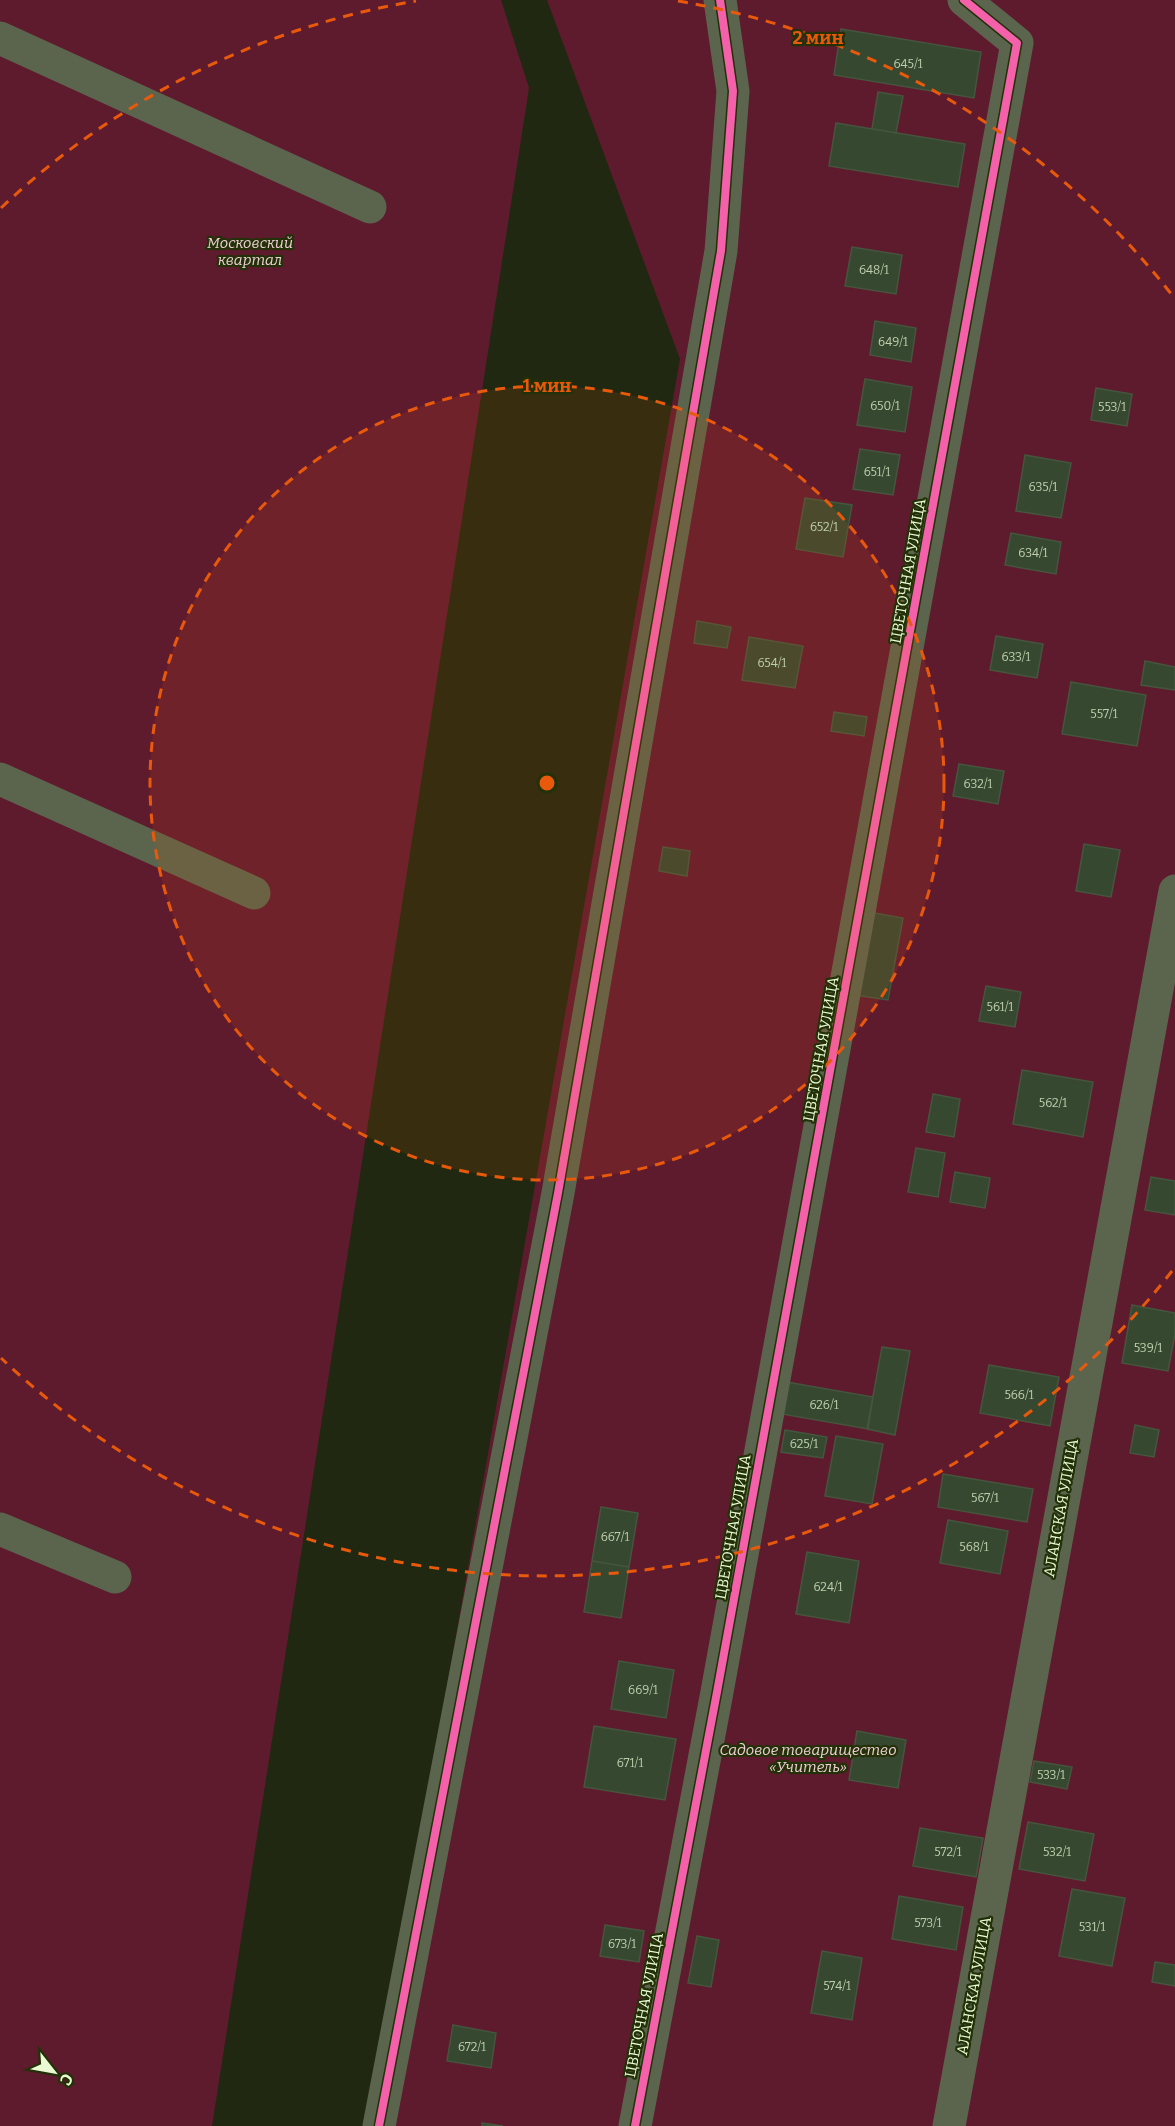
<svg xmlns="http://www.w3.org/2000/svg" width="1175" height="2126" viewBox="0 0 1175 2126" font-family="Bitter,serif">
<rect width="100%" height="100%" fill="#202811"/>
<path fill="#5f1b2e" d="M0,0h501l28,88 -317,2038h-212z
M547,0h628v2126h-805l310,-1767z"/>
<path fill="#374831" stroke="#45553e" stroke-width="1.5" d="M841,29l140,23 -7,46 -140,-23z
M878,92l25,4 -7,37 -24,-4z
M836,123l129,21 -7,43 -129,-21z
M852,247l50,8 -6,39 -51,-8z
M875,321l41,7 -5,34 -41,-7z
M865,379l47,8 -7,45 -48,-7z
M1096,388l36,6 -5,32 -36,-6z
M860,449l40,6 -7,40 -40,-6z
M1025,455l46,8 -10,55 -45,-7z
M805,498l47,7 -9,52 -47,-8z
M1011,533l50,9 -5,32 -51,-9z
M697,621l34,6 -4,21 -33,-5z
M996,636l47,8 -6,34 -47,-8z
M749,637l54,9 -8,42 -53,-8z
M1145,661l30,6v23l-34,-5z
M1071,682l75,13 -9,51 -75,-12z
M834,712l33,5 -3,19 -33,-5z
M959,764l45,7 -6,33 -45,-8z
M1084,844l36,6 -9,47 -35,-6z
M663,847l27,4 -3,25 -28,-5z
M869,912l34,6 -15,82 -33,-5z
M986,986l35,6 -6,35 -36,-6z
M1022,1070l71,12 -10,55 -70,-13z
M933,1094l27,5 -6,38 -28,-5z
M916,1148l29,5 -7,44 -30,-5z
M955,1172l35,6 -5,30 -35,-6z
M1151,1177l24,4v34l-30,-5z
M1132,1305l43,8v21l-7,37 -46,-8z
M882,1347l28,4 -15,84 -28,-6z
M989,1365l70,12 -9,49 -70,-13z
M781,1381l92,16 -5,32 -92,-16z
M1135,1425l24,5 -5,27 -24,-4z
M785,1430l42,7 -4,21 -42,-6z
M836,1436l47,8 -11,60 -47,-8z
M943,1474l90,15 -6,33 -89,-15z
M601,1507l37,6 -9,54 -37,-6z
M948,1520l60,11 -8,43 -60,-11z
M807,1552l52,9 -10,62 -53,-9z
M592,1561l37,6 -8,51 -37,-6z
M619,1661l55,9 -8,48 -55,-9z
M594,1726l82,13 -11,61 -81,-13z
M857,1731l49,9 -8,48 -49,-8z
M1034,1761l38,6 -5,22 -37,-7z
M1028,1822l66,12 -9,47 -66,-12z
M920,1828l63,10 -7,39 -63,-11z
M1072,1889l53,9 -13,68 -53,-10z
M899,1896l64,11 -7,43 -64,-11z
M605,1925l39,6 -5,31 -39,-6z
M697,1936l22,4 -8,47 -23,-4z
M822,1951l40,7 -10,62 -41,-7z
M1155,1962l20,3v21l-23,-4z
M453,2025l43,8 -5,35 -44,-7z
M482,2123l21,3h-21z"/>
<g fill="none" stroke-linecap="round" stroke-linejoin="round">
<path stroke="#5b644d" stroke-width="33" d="M0,38l370,169
M0,779l254,114
M0,1529l115,48
M379,2126l179,-933 163,-942 12,-160 -13,-91
M635,2126l82,-434 300,-1649 -53,-43
M949,2126l226,-1235"/>
<defs>
<path id="cycleway" d="M379,2126l179,-933 163,-942 12,-160 -13,-91
M635,2126l82,-434 300,-1649 -53,-43"/>
</defs>
<use href="#cycleway" stroke="#233108" stroke-width="11"/>
<use href="#cycleway" stroke="#f560ab" stroke-width="8"/>
</g>
<circle cx="547" cy="783" r="397" fill="#e8590c" fill-opacity=".12"/>
<g fill="none" stroke="#e8590c" stroke-width="3" stroke-dasharray="10 8">
<circle cx="547" cy="783" r="397"/>
<path d="M1172 1271A793 793 0 0 1 1 1358M1 208A793 793 0 0 1 416 1M678 1A793 793 0 0 1 1172 295"/>
</g>
<g text-anchor="middle" dominant-baseline="central" stroke-width="4.5" stroke-linejoin="round" paint-order="stroke">
<g font-size="12" fill="#bdceab">
<text x="908" y="64">645/1</text>
<text x="874" y="270">648/1</text>
<text x="893" y="342">649/1</text>
<text x="885" y="406">650/1</text>
<text x="1112" y="407">553/1</text>
<text x="877" y="472">651/1</text>
<text x="1043" y="487">635/1</text>
<text x="824" y="527">652/1</text>
<text x="1033" y="553">634/1</text>
<text x="1016" y="657">633/1</text>
<text x="772" y="663">654/1</text>
<text x="1104" y="714">557/1</text>
<text x="978" y="784">632/1</text>
<text x="1000" y="1007">561/1</text>
<text x="1053" y="1103">562/1</text>
<text x="1148" y="1348">539/1</text>
<text x="1019" y="1395">566/1</text>
<text x="824" y="1405">626/1</text>
<text x="804" y="1444">625/1</text>
<text x="985" y="1498">567/1</text>
<text x="615" y="1537">667/1</text>
<text x="974" y="1547">568/1</text>
<text x="828" y="1587">624/1</text>
<text x="643" y="1690">669/1</text>
<text x="630" y="1763">671/1</text>
<text x="1051" y="1775">533/1</text>
<text x="948" y="1852">572/1</text>
<text x="1057" y="1852">532/1</text>
<text x="928" y="1923">573/1</text>
<text x="1092" y="1927">531/1</text>
<text x="622" y="1944">673/1</text>
<text x="837" y="1986">574/1</text>
<text x="472" y="2047">672/1</text>
</g>
<g font-size="15" font-style="italic" fill="#eecfd4" stroke="#233108">
<text x="250" y="243">Московский<tspan x="250" dy="17">квартал</tspan></text>
<text x="808" y="1750">Садовое товарищество<tspan x="808" dy="17">«Учитель»</tspan></text>
</g>
<g font-size="15" fill="#eafbd4" stroke="#233108">
<text transform="translate(908 571) rotate(-80)">ЦВЕТОЧНАЯ УЛИЦА</text>
<text transform="translate(821 1049) rotate(-80)">ЦВЕТОЧНАЯ УЛИЦА</text>
<text transform="translate(1061 1508) rotate(-80)">АЛАНСКАЯ УЛИЦА</text>
<text transform="translate(733 1527) rotate(-80)">ЦВЕТОЧНАЯ УЛИЦА</text>
<text transform="translate(974 1986) rotate(-80)">АЛАНСКАЯ УЛИЦА</text>
<text transform="translate(644 2005) rotate(-79)">ЦВЕТОЧНАЯ УЛИЦА</text>
</g>
</g>
<circle cx="547" cy="783" r="9" fill="#e8590c" stroke="#233108" stroke-width="3"/>
<g font-size="18" text-anchor="middle" font-weight="bold" fill="#e8590c" stroke="#233108" stroke-width="4.5" stroke-linejoin="round" paint-order="stroke">
<text x="818" y="44">2 мин</text>
<text x="547" y="392">1 мин</text>
</g>
<g transform="translate(54 2072) rotate(121)" stroke="#233108" stroke-width="4.5" paint-order="stroke">
<path d="M0-4.5L10 22L0 15L-10 22Z" fill="#eafbd4"/>
<text y="-9" font-size="16" font-weight="bold" text-anchor="middle" fill="#eafbd4">С</text>
</g>
</svg>
